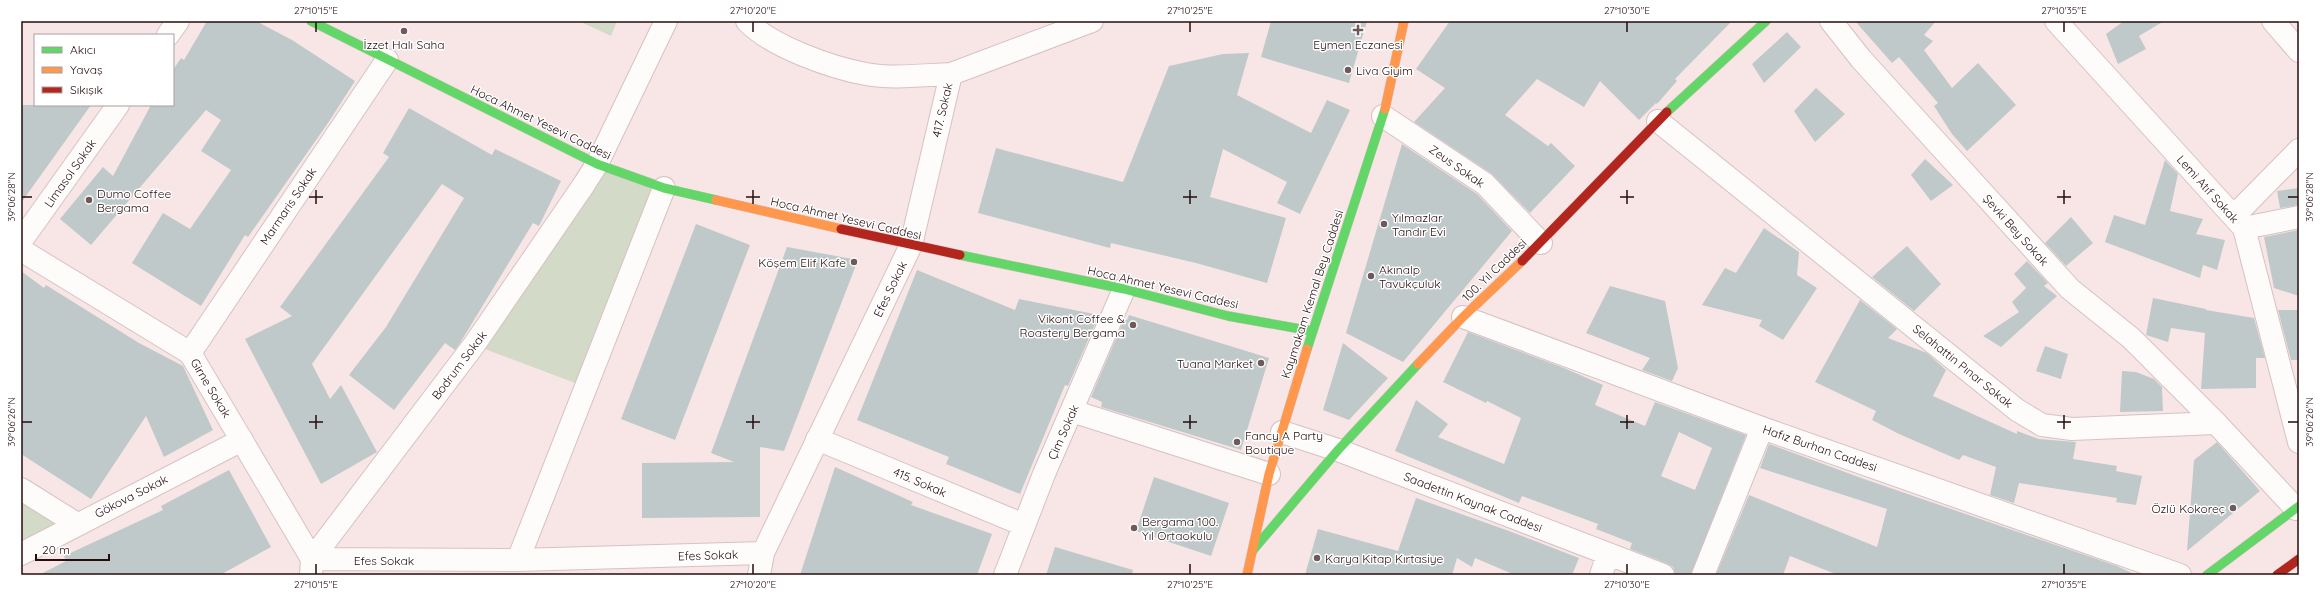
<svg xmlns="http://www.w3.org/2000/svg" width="2320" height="596" viewBox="0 0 2320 596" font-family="Quicksand,sans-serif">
<rect width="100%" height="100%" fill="#f8e6e6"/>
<path fill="#d3dac7" d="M579,21h38l-6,15z
M597,164l67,24 -78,199 -112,-42z
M21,489l56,35 -56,30z"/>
<path fill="#bfc9ca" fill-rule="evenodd" d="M207,21h49l36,19 63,41 -27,42 -80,114 -3,-2 -44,71 -69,-43 31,-50 27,16 41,-59 -30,-19 20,-31 -15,-10 -115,135 -31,-26 43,-52 10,9 38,-71h22v-35l8,-12 3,2z
M1271,21h96l-18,62 -88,-26z
M1450,21h282l-57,58 2,2 -20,23 -1,-1 -17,17 -39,-39 -16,26 -47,-28 -32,36 43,31 3,-3 24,23 -45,47 -38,-39 -78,-52 31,-34 -29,-19z
M1855,21h81l-12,14 9,6 -9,9 28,38 26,-25 38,42 -49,46 -15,-17 -18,-28 4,-3 -39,-46 -7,6z
M2124,21h40l-25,15 7,13 -28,15 -12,-30z
M1787,32l14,15 -37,36 -12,-19z
M1249,53l-12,42 74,38 16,-33 23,10 -50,104 -23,-11 10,-21 -64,-33 -13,48 76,21 -19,65 -71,-20 -85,-20 -1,5 -132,-35 18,-65 127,34 46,-116 54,-12z
M1816,88l29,26 -30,28 -21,-31z
M21,105h70l-70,98z
M409,108l83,47 3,-6 66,32 -22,45 -6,-3 -73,120 -5,7 -10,-7 -51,67 -45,-35 37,-48 78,-129 -22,-14 -130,180 18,35 11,-14 36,67 -56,32 -76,-145 47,-23 -12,-9 109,-150 -6,-4z
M1402,144l75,50 35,37 -109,131 -57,-29z
M1925,159l28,26 -22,16 -20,-26z
M2165,160l13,14 -8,37 33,8 -7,15 29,6 -8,30 -14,-5 -3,13 -95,-36 9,-27 31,10z
M2299,188v17l-19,3 -3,-17z
M2071,217l22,26 -27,23 -21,-23z
M696,224l54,21 -75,195 -54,-21z
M1764,228l35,24 -2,23 20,13 -34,52 -24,-14 3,-6 -60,-15 23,-37 11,5z
M2299,230v66l-25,-8 -10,-51z
M1907,246l34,38 -27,27 -42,-34z
M787,247l71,13 -74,191 -24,-4v70l-118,1v-55l92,-1 -23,-9z
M2027,261l21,22 -4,3 13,10 -56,51 -18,-11 36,-24 -7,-10 14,-14 -12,-14z
M917,270l98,40 4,-11 80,16 -31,71 -3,-1 -45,109 -74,-30 3,-7 -92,-37z
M21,271l23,17 2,-3 93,58 44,23 30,64 -49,27 -18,-41 -55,83 -70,-45z
M1610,286l55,15 13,67 -6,13 -30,-11 8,-12 -64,-25z
M2153,298l53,11v1l48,8 11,40h-9v30l-55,1 4,-56 -34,-5 -3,14 -22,-7z
M1860,300l37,29 -9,9 39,15 19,17 -13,26 84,38v-3l22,8 37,3 -3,17 44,7 -1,5 26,5 -6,29 -20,-3 1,-4 -98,-15 -5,20 -24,-8 6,-28 -33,-12 -4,5 -60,-26 -27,-14 4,-9 -61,-29z
M2278,310h21v50h-8z
M1129,315l140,43 -28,92 -140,-43 1,-5 -11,-5 33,-77h3z
M1468,332l96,36 39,17 -8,20 50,21 10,-24 91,33 -55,140h-16l-2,-8 -5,-3 -38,-15 2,-6 -36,-14 2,-5 -76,-28 -3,7 -124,-52 21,-51 32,24 -10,13 66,27 17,-46 -34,-17 -1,2 -43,-21zM1679,432l33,16 -17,42 -34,-14z
M1343,343l45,35 -39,42 -26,-10z
M2045,346l23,8 -7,25 -25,-8z
M2122,371l14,1 18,7 8,8 1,24 -43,1z
M2217,442l43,49 -73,60 7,-91z
M1769,444l95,35 253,87 19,9h-298l-48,-19 -7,19h-67l33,-80 128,52 10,-38 -127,-41z
M835,467l78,35 -2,3 81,29 -15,41h-177z
M229,470l42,77 -51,28h-181l27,-14 -2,-5 99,-46 -2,-4z
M1154,477l75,26 -18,53 -75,-25z
M1416,498l93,33 70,27 -7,17h-57l-40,-17 -3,9 -15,-9 -5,17h-147l13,-46 80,22z
M1055,547l78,23 -1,5h-86z"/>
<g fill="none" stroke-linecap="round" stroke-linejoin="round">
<defs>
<path id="street" d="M747,21c23,25 85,47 119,53 27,5 57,1 85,0
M1831,21l30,38 209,230 61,49 85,85
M2056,21l188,207 55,214
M2273,21l26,30
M168,35l10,-14
M1383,116l102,68 56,59
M1658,121l359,289 25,15 30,4 144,-6 80,86
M2234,216l65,-66
M2244,228l55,-11
M21,241l97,-136
M21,250l169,103 122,206 -1,16
M1463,317l299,111 418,147
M190,353l197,-293
M1072,411l197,63
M1282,432l56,18 325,125
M817,439l207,86
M21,489l56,35
M21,554l221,-114
M312,559l162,-214 111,-162 12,-19 69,-143
M312,559l206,1 245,-7
M518,560l146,-372
M759,575l4,-22 148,-308 40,-171 141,-53
M1005,575l39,-101 80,-185
M1601,575l7,-21
M1703,575l59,-147"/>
<path id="fast" d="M311,21l286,143 67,24 52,12
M1667,112l99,-91
M960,255l164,34 104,27 84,15
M1307,349l78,-240
M1253,550l85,-100 80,-86
M2207,575l92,-69"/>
<path id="slow" d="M1385,109l19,-88
M716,200l125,29
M1418,364l45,-47 59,-56
M1247,575l22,-101 38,-125"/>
<path id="jam" d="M841,229l119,26
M1522,261l145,-149
M2277,575l22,-16"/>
</defs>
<use href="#street" stroke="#d7c1c1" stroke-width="24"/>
<use href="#fast" stroke="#d7c1c1" stroke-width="10"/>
<use href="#slow" stroke="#d7c1c1" stroke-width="10"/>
<use href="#jam" stroke="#d7c1c1" stroke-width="10"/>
<use href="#street" stroke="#fefbfb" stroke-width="22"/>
<use href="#fast" stroke="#63d668" stroke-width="9"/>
<use href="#slow" stroke="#ff974d" stroke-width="9"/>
<use href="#jam" stroke="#b3261e" stroke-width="9"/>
</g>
<path fill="none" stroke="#270d0e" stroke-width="1.5" d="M316,22v10M753,22v10M1190,22v10M1627,22v10M2064,22v10M316,190v14M753,190v14M1190,190v14M1627,190v14M2064,190v14M22,197h10M309,197h14M746,197h14M1183,197h14M1620,197h14M2057,197h14M2288,197h10M316,415v14M753,415v14M1190,415v14M1627,415v14M2064,415v14M22,422h10M309,422h14M746,422h14M1183,422h14M1620,422h14M2057,422h14M2288,422h10M316,564v10M753,564v10M1190,564v10M1627,564v10M2064,564v10"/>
<g fill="#70595a" stroke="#fff" stroke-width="1.5">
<path d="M1356 24h4v4h4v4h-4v4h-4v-4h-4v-4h4z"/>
<circle cx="404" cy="31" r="4"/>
<circle cx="1348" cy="70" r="4"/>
<circle cx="89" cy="200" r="4"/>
<circle cx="1384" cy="224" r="4"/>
<circle cx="854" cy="262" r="4"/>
<circle cx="1371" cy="276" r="4"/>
<circle cx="1133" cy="325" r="4"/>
<circle cx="1261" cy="363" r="4"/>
<circle cx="1237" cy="442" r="4"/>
<circle cx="2233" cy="508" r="4"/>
<circle cx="1134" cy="528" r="4"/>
<circle cx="1317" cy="558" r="4"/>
</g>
<g text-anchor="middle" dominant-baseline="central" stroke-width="3" stroke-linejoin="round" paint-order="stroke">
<g font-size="12" fill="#270d0e" stroke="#fff" text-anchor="start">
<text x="404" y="44" text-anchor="middle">İzzet Halı Saha</text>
<text x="1358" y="44" text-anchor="middle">Eymen Eczanesi</text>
<text x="1356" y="70">Liva Giyim</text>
<text x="97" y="193">Dumo Coffee<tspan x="97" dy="14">Bergama</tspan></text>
<text x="1392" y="217">Yılmazlar<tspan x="1392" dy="14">Tandır Evi</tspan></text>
<text x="846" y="262" text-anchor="end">Köşem Elif Kafe</text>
<text x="1379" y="269">Akınalp<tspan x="1379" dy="14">Tavukçuluk</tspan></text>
<text x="1125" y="318" text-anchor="end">Vikont Coffee &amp;<tspan x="1125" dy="14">Roastery Bergama</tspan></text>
<text x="1253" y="363" text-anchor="end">Tuana Market</text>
<text x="1245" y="435">Fancy A Party<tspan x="1245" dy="14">Boutique</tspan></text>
<text x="2225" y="508" text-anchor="end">Özlü Kokoreç</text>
<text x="1142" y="521">Bergama 100.<tspan x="1142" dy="14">Yıl Ortaokulu</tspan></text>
<text x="1325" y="558">Karya Kitap Kırtasiye</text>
</g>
<g font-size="12" fill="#270d0e" stroke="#fff">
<text transform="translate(942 110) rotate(-77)">417. Sokak</text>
<text transform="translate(541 122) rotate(26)">Hoca Ahmet Yesevi Caddesi</text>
<text transform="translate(1457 166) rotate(35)">Zeus Sokak</text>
<text transform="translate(70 173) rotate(-55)">Limasol Sokak</text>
<text transform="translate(2208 189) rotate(48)">Lemi Atıf Sokak</text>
<text transform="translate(288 206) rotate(-56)">Marmaris Sokak</text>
<text transform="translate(846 218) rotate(13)">Hoca Ahmet Yesevi Caddesi</text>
<text transform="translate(2016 230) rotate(48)">Şevki Bey Sokak</text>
<text transform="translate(1494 270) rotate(-44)">100. Yıl Caddesi</text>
<text transform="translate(1163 287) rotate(13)">Hoca Ahmet Yesevi Caddesi</text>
<text transform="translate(890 289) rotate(-64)">Efes Sokak</text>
<text transform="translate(1312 294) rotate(-72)">Kaymakam Kemal Bey Caddesi</text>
<text transform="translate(459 365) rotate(-53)">Bodrum Sokak</text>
<text transform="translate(1963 366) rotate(39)">Selahattin Pınar Sokak</text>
<text transform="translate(211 388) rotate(59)">Girne Sokak</text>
<text transform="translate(1063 432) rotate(-66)">Çim Sokak</text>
<text transform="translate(1820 448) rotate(19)">Hafız Burhan Caddesi</text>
<text transform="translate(920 482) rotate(23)">415. Sokak</text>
<text transform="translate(131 496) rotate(-27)">Gökova Sokak</text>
<text transform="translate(1473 502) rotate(21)">Saadettin Kaynak Caddesi</text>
<text transform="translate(708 555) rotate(-2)">Efes Sokak</text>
<text x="384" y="560">Efes Sokak</text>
</g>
</g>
<rect width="2320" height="596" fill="none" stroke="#ffffff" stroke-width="44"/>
<rect x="34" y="34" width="140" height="72" fill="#ffffff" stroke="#a99e9f"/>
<rect x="42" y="47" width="20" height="6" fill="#63d668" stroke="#a99e9f"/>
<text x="70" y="54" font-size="12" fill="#270d0e">Akıcı</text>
<rect x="42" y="67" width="20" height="6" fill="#ff974d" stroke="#a99e9f"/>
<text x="70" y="74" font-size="12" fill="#270d0e">Yavaş</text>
<rect x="42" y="87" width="20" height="6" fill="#b3261e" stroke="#a99e9f"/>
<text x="70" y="94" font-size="12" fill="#270d0e">Sıkışık</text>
<path d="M36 554v6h73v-6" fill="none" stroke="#270d0e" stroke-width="2"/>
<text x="42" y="554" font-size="12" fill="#270d0e" stroke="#ffffff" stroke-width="3" paint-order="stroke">20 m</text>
<rect x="22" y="22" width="2276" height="552" fill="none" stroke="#270d0e" stroke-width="1.5"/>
<g font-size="10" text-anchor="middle" fill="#270d0e">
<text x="316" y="14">27°10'15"E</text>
<text x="753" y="14">27°10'20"E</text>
<text x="1190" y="14">27°10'25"E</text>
<text x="1627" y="14">27°10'30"E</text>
<text x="2064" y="14">27°10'35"E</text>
<text transform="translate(11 197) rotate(-90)" y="4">39°06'28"N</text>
<text transform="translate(2309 197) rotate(-90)" y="4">39°06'28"N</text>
<text transform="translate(11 422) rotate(-90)" y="4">39°06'26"N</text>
<text transform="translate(2309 422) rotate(-90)" y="4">39°06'26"N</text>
<text x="316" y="588">27°10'15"E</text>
<text x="753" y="588">27°10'20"E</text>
<text x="1190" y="588">27°10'25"E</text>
<text x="1627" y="588">27°10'30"E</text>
<text x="2064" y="588">27°10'35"E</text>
</g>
</svg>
